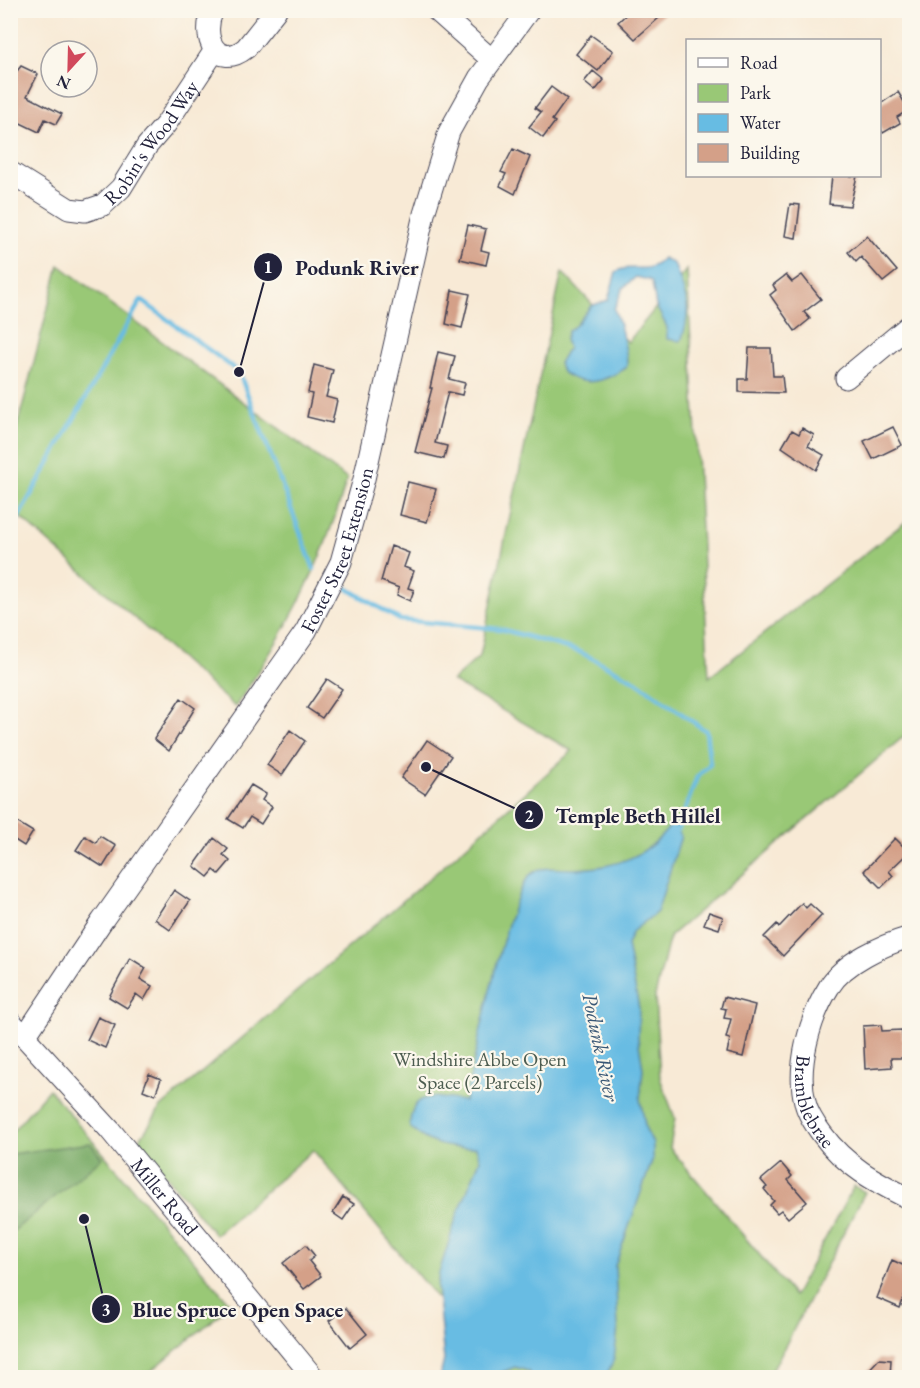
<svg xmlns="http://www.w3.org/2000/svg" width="920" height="1388" viewBox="0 0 920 1388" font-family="'EB Garamond',serif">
<rect width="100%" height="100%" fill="#fbf7ec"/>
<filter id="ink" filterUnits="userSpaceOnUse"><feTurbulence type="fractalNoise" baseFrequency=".0167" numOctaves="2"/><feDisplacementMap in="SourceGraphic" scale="12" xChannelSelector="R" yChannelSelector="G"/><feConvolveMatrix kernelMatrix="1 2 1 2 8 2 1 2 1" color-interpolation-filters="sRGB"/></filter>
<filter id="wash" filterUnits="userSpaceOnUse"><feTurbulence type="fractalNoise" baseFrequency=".008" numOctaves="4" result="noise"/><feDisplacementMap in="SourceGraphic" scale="24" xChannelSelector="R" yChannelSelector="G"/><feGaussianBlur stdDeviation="1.35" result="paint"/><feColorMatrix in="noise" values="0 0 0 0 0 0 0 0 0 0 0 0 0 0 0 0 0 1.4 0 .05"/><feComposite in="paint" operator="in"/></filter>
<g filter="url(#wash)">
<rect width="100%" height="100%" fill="#f8ead6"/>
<path fill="#99c876" stroke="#5e7558" stroke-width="1.5" d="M59,265l288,214c-26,90 -60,152 -112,228l-224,-198v-59z
M687,269l22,408 200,-158v213l-239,204 -15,60 5,82 15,40 -5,30 124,148 60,-110 11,6 -96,185h-266l-190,-227 -98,85 -77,-93 23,-35 277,-236 134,-120 -120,-70 28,-25 82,-384 66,70z
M49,1089l182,216 -87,72 -133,1v-245z"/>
<path fill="#7aac67" stroke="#4e6751" stroke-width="1.5" d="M90,1143l12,15 -91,75v-79z"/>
<path fill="#67bce3" stroke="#446f8f" stroke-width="1.5" d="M663,258l11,6c12,31 19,45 7,77l-14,-2v-12l-11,-21 -4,-23 -3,-3 -13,-3 -13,11 -9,21c5,10 16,50 12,59 -21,13 -41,21 -64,4l-3,-9 9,-15 -3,-8 3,-9 8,-6 15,-19 17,-6 8,-28c14,-10 31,5 47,-14z
M673,822l8,14 -24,76 -24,19 -6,14 12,63 -1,30 5,31 -3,30 6,31 7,13v15l-38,108 3,62 -4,31 -6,13 -8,5h-67l-5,-6 -13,-4 -25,10h-50l4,-17 -7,-73 2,-14 18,-57 23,-56 -4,-13c-23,3 -49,-2 -66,-20 0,-40 29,-29 55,-26 9,-39 42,-206 66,-227 12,-10 30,-4 44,-5 42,-1 74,-13 98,-47z"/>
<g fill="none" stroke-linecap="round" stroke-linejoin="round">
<path stroke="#67bce3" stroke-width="4.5" d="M10,532l131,-232 98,72 75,197
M345,587l55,33 101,9 77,22 58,30 70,50 4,33 -13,13 -21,57"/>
</g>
<g id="blocks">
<path fill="#d4a088" d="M631,10h37l-33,29 -17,-17z
M591,35l22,16 -15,20 -22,-17z
M21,66l17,8 -11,22 35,18 -6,10 -11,-5 -6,13 -29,-14v-38z
M593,71l11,9 -9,11 -11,-9z
M551,87l16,12 -15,21 3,2 -12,16 -14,-11 12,-15 -6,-4z
M898,92l11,18 -12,7 3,6 -17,10 -4,-6v-22z
M513,149l17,8 -15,37 -15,-8 6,-12 -5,-2z
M832,176h25l-7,30 -21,-2z
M790,204l10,1 -4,33 -11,-2z
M468,225l18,4 -5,21 8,2 -3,13 -26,-6z
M867,236l30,35 -14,11 -22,-25 -5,5 -8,-10z
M786,275l6,7 10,-7 19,24 -17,13 6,7 -15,12 -25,-36 6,-5 -3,-5z
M452,290l18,4 -8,34 -16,-4z
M749,348h22l2,28h9l2,17 -45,-1v-13h8z
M438,352l17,4 -6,23 16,4 -3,12 -14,-3 -4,15 -9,36 12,3 -3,13 -29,-7 17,-64h-2z
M314,365l19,5 -7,27 11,3 -5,23 -25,-6 5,-23 -4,-1z
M893,427l9,18 -29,14 -9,-18z
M802,428l12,7 -6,11 16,9 -8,15 -34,-23 10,-17 7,4z
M408,482l28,7 -9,33 -27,-7z
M391,546l18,7 -5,14 10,4 -6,17 6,2 -4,11 -13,-6 2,-7 -18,-7z
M327,679l15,10 -20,29 -15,-10z
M181,698l14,10 -26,43 -15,-12z
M290,730l15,11 -23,34 -15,-10z
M427,740l24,16 -26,38 -24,-16z
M251,785l15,9 -4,6 10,7 -11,17 -11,-7 -7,11 -15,-9z
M10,818l23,14 -9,14 -14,-9z
M85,836l11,7 4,-7 16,10 -13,21 -27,-17z
M214,838l14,11 -5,6 7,6 -11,13 -5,-4 -6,7 -14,-11z
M895,838l14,14 -20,19 4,5 -12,12 -17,-17z
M174,890l16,11 -20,29 -15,-11z
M802,903l4,5 4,-4 12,11 -39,41 -19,-19 13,-13 2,3z
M709,912l14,5 -4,12 -15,-5z
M130,958l16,10 -6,11 12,7 -8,14 -8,-6 -9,14 -18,-11z
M724,997l31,8 -12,52 -16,-4 3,-14 -4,-1 5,-19 -7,-1 2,-9 -5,-1z
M98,1017l17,8 -10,23 -18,-8z
M881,1025l1,6 20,-1 2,28h-13l1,9 -27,2 -2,-43z
M149,1074l12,5 -6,16 -12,-5z
M781,1163l11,13 -4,4 19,22 -19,16 -7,-8 -4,3 -7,-8 4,-4 -10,-12 3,-2 -6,-7z
M343,1197l11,7 -11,16 -10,-7z
M306,1245l9,11 -6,5 12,15 -17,13 -21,-26z
M892,1260l17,8v16l-9,24 -23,-10z
M346,1308l21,26 -17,14 -21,-27z
M879,1359l12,1 -1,17h-28z"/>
</g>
</g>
<g filter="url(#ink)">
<use href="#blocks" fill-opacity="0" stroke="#424052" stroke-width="1.5"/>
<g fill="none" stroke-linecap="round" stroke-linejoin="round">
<defs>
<g id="minor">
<path d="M213,10c-13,27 4,61 33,38l30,-38"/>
<path d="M436,10l56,50"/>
<path id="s1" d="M10,172l59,37 16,2 18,-6 18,-17 26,-42 19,-22 49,-74"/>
<path d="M846,378l64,-53"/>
<path id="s2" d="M910,937c-27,8 -66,25 -81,50 -19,30 -33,80 -24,115 2,10 11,24 17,32 23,32 54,48 88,65"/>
<path id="s3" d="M10,1021l100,109 204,248"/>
<path id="s4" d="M26,1035l76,-114 204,-290 35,-69 23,-83 60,-265 25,-82 30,-54 50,-68"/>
</g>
</defs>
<use href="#minor" stroke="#424052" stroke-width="23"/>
<use href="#minor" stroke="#fff" stroke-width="21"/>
</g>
</g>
<g text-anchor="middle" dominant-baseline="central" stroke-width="4.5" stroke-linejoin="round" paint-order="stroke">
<g font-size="20" fill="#22223b" stroke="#fbf7ec">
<text stroke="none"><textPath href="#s1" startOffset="184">Robin's Wood Way</textPath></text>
<text stroke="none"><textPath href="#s4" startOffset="579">Foster Street Extension</textPath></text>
<text stroke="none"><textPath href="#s2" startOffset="219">Bramblebrae</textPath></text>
<text stroke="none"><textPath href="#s3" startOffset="234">Miller Road</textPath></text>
</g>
<g font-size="20" fill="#4c5c50" stroke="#fbf7ec">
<text x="480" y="1059">Windshire Abbe Open<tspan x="480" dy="23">Space (2 Parcels)</tspan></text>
</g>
<g font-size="21" font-style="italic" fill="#3a5876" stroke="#fbf7ec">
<text transform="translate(601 1047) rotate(78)">Podunk River</text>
</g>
</g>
<path fill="none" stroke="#22223b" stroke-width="2" d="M239 372L268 267M426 767L529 815M84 1219L106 1309"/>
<g fill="#22223b" stroke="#fbf7ec" stroke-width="2">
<circle cx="239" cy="372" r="6"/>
<circle cx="426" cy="767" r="6"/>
<circle cx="84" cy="1219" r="6"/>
<circle cx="268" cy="267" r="15"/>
<circle cx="529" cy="815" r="15"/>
<circle cx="106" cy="1309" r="15"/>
</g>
<g font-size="18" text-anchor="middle" font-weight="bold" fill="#fff">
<text x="268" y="273">1</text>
<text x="529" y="822">2</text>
<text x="106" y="1316">3</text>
</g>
<g font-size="21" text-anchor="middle" font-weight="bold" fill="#22223b" stroke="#fbf7ec" stroke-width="4.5" stroke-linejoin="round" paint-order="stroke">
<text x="357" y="275">Podunk River</text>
<text x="638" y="823">Temple Beth Hillel</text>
<text x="238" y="1317">Blue Spruce Open Space</text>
</g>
<rect width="920" height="1388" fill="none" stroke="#fbf7ec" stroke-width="36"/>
<rect x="686" y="39" width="195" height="138" fill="#fbf7ec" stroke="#a4a2a5" stroke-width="1.5"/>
<rect x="698" y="58" width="30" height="9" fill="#ffffff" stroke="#a4a2a5" stroke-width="1.5"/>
<text x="740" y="69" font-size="18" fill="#22223b">Road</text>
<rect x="698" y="84" width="30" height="18" fill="#99c876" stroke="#a4a2a5" stroke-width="1.5"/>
<text x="740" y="99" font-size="18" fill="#22223b">Park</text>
<rect x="698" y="114" width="30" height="18" fill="#67bce3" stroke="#a4a2a5" stroke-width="1.5"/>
<text x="740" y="129" font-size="18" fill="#22223b">Water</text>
<rect x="698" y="144" width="30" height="18" fill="#d4a088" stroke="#a4a2a5" stroke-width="1.5"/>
<text x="740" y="159" font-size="18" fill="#22223b">Building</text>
<g transform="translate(69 69) rotate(202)"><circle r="28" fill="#fbf7ec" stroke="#a4a2a5" stroke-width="1.5"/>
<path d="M0-4.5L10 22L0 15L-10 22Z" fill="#d1495b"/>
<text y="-9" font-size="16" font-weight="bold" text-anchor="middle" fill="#22223b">N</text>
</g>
</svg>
